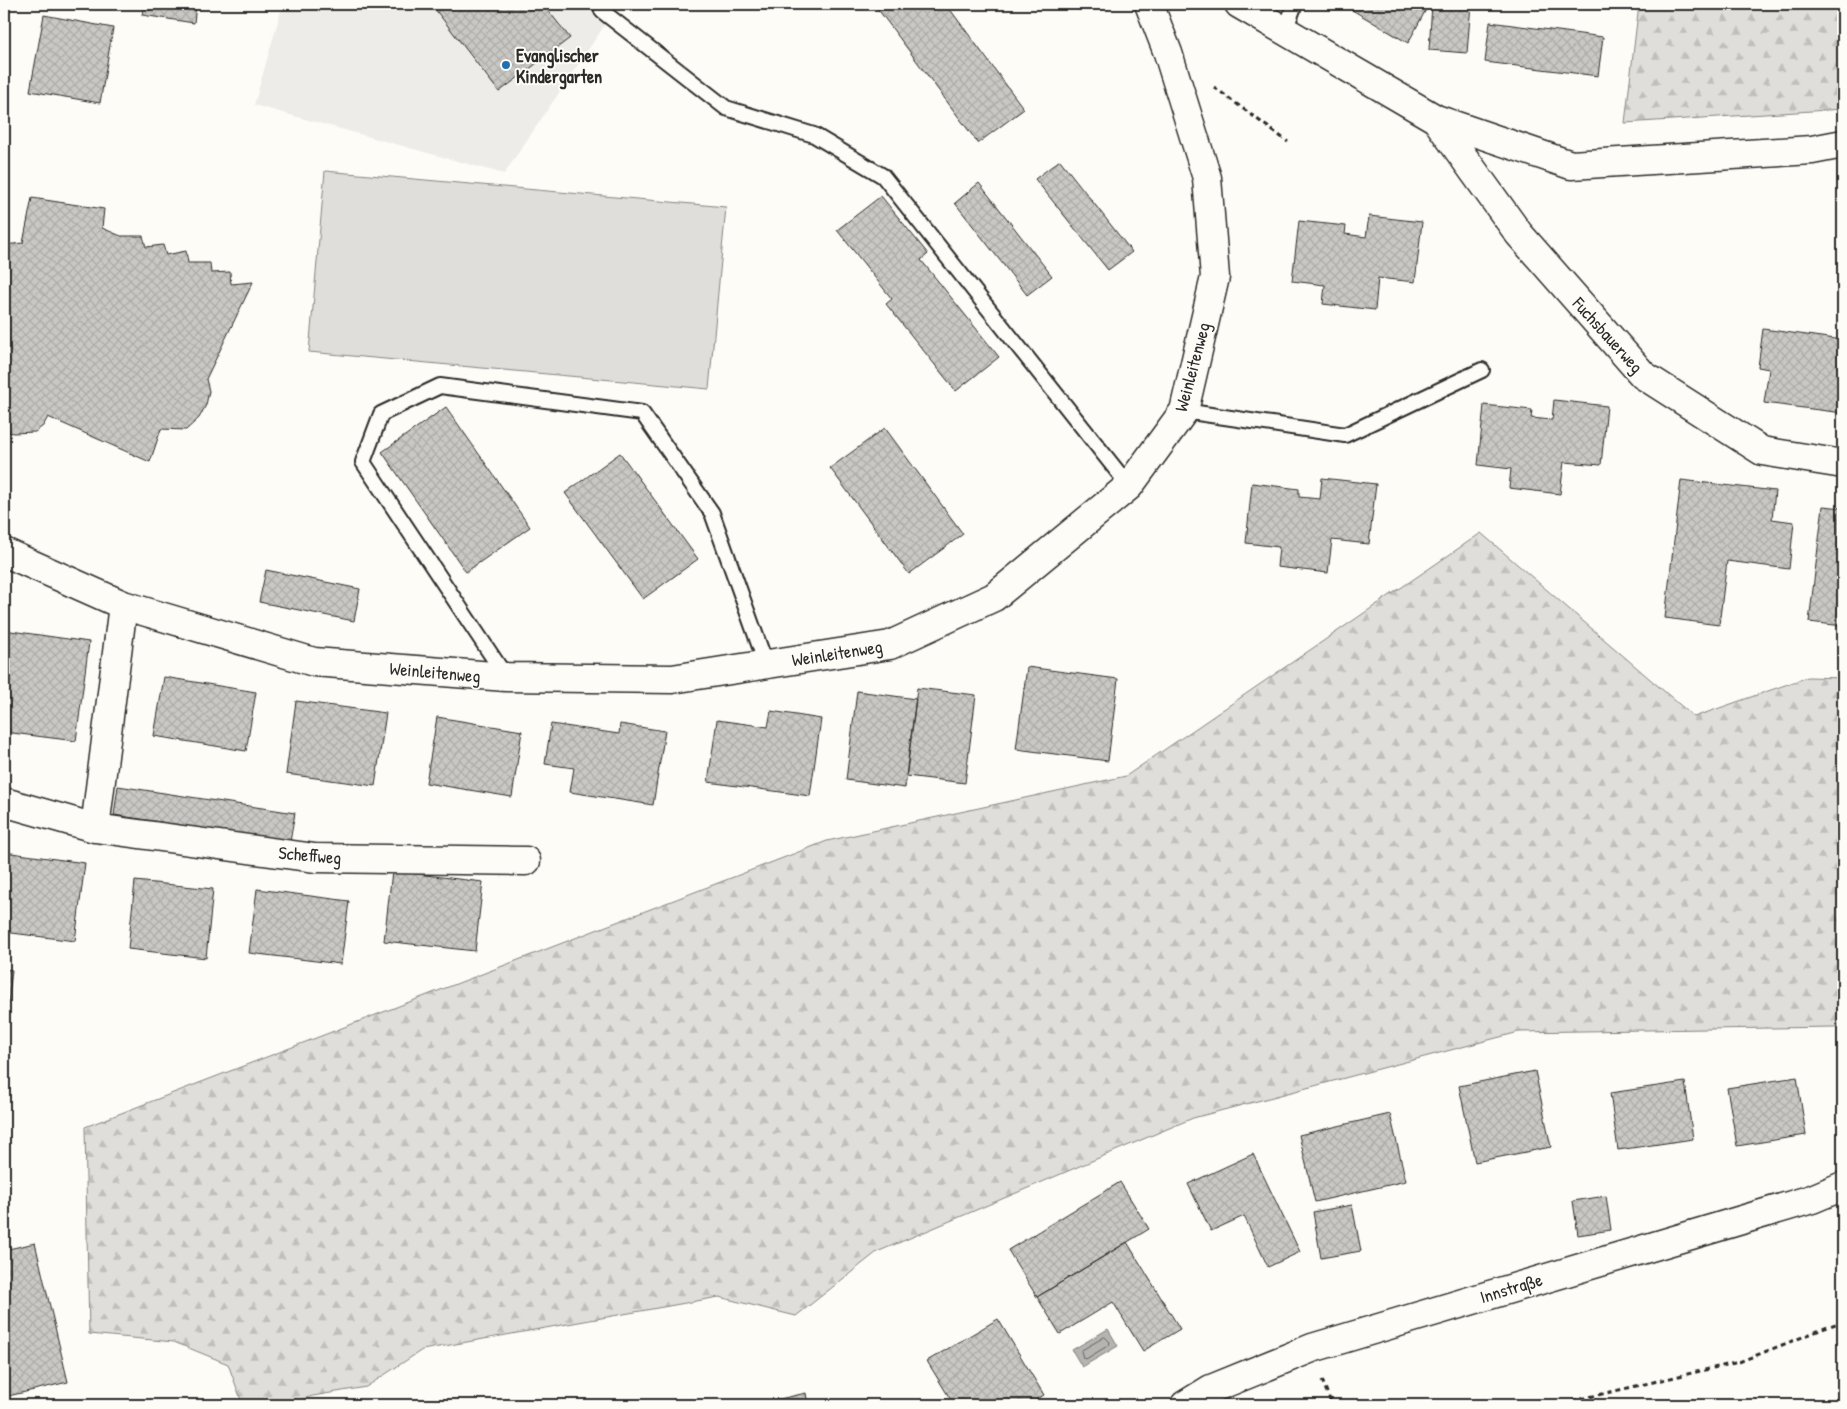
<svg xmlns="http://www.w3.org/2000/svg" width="1847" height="1409" viewBox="0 0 1847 1409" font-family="'Patrick Hand',sans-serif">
<defs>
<pattern id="forest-firs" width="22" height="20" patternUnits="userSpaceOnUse" patternTransform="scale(1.25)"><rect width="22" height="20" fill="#dfdeda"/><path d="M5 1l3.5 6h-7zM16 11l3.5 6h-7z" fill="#c0bfbb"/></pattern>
<pattern id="building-cross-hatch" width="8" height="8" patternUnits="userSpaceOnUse" patternTransform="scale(1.25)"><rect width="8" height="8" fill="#c9c8c4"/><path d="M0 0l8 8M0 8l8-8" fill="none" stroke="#adaca9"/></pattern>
</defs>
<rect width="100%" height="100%" fill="#fdfcf7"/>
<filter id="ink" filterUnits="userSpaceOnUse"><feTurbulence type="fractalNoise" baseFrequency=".02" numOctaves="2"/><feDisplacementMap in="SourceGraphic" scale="10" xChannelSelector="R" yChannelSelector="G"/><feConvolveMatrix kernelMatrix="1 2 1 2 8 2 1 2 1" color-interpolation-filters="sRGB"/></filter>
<g filter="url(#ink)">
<path fill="#edece8" d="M283,4h336l-115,170 -250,-69z"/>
<path fill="#dfdeda" stroke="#858482" d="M325,171l401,36 -17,182 -400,-37z"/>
<path fill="url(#forest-firs)" stroke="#858482" d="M1639,4h204v105l-218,14z
M1481,533l213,184 114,-40 35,1v345l-8,4 -316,5 -326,86 -316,134 -81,64 -77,-19 -297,53 -56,37 -53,9 -31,9h-39l-15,-41 -54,-22 -85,-8 -4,-207 742,-286 299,-65z"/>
<path fill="#b5b4b1" stroke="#7e7d7b" d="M1108,1329l10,17 -36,21 -10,-17z"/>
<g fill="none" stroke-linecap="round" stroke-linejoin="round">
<path stroke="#626261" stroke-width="1" d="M1105,1337l5,5 -1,3 -23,14 -3,-1 -2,-7z"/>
</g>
<path fill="url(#building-cross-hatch)" stroke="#2b2b2b" d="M144,4h52l-2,19 -52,-8z
M431,4h112l27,34 -71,54z
M874,4h72l78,105 -46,34z
M1342,4h87l-21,39z
M1432,4h39l-4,49 -38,-3z
M44,15l69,13 -13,75 -70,-12z
M1490,22l113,15 -5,39 -113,-14z
M1060,160l72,92 -24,18 -73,-91z
M979,183l73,93 -25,19 -72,-92z
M881,196l47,58 -7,6 78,97 -43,34 -70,-87 6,-5 -55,-69z
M32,198l72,11 -2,19 19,8h22l3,11 17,-2 3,10 20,-4 2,12h22l1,10 19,-1 1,12 22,-2 -47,97 3,12 -3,14 -7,13 -13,12 -25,-1 -11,33 -102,-45 -5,9 -8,6 -22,1 -9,-2v-186l19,-2z
M1369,216l53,6 -7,60 -37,-4 -3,32 -52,-6 2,-19 -33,-4 7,-60 47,5 -1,8 21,3z
M1763,329l80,11v73l-79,-10 5,-34 -11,-2z
M1554,400l53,6 -6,59 -37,-3 -4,32 -51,-6 2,-19 -33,-4 6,-60 48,5 -1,8 21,2z
M446,407l84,120 -64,45 -84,-120z
M885,428l78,106 -54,40 -79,-106z
M620,453l78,106 -55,40 -78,-106z
M1322,478l54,6 -7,60 -37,-4 -4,33 -51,-6 2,-20 -33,-4 6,-60 47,6v8l21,2z
M1681,480l94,11 -3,28 22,3 -5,47 -62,-8 -8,64 -54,-7z
M1823,506l20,2v118l-34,-4z
M266,570l94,19 -6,32 -95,-19z
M4,630l85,12 -13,99 -72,-9z
M1027,667l91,12 -10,82 -92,-12z
M164,677l92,15 -10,59 -92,-15z
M917,688l59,7 -11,88 -59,-7z
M857,691l59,8 -11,89 -59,-8z
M296,701l90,12 -11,73 -89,-12z
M771,711l50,8 -11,77 -102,-14 9,-62 51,7z
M437,717l85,14 -10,66 -86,-14z
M551,724l68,10 1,-10 45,7 -12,74 -83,-13 4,-24 -29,-4z
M118,786l177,27 -5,29 -176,-27z
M4,852l81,11 -10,78 -71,-9z
M392,871l91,11 -8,69 -91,-10z
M135,881l78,8 -7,69 -78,-9z
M257,889l92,12 -8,63 -92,-11z
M4,969l8,1 -8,70z
M1535,1071l16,76 -76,15 -16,-76z
M1797,1077l9,58 -69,11 -10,-58z
M1685,1082l8,57 -75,11 -8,-57z
M1390,1114l16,67 -91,21 -16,-67z
M1253,1154l47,98 -32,15 -24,-51 -33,15 -23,-47z
M1120,1182l29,47 -112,68 -29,-47z
M1606,1196l5,34 -33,5 -5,-34z
M1352,1205l9,46 -40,7 -8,-46z
M1127,1242l53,87 -37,22 -30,-49 -53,32 -23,-37z
M35,1243l33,139 -64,15v-147z
M998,1319l46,76 -17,10h-73l-27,-44z
M806,1393l2,12h-55z"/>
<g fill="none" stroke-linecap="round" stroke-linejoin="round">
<defs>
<path id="lane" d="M602,11l124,97 88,27 69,41 246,310
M1285,30l10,-26
M1184,411l161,24 137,-65
M506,677l-143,-215 18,-48 59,-28 202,27 70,100 54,151"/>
<path id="street" d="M1239,4l197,115 135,46 241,-15 31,-6
M1436,119l83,115 124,141 119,76 81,13
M4,552l119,53 191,57 192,15 166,2 218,-34 104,-48 135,-111 55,-75 31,-134 -8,-99 -39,-125 -19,-49
M4,802l91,26 220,30 211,3
M95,828l28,-223
M1185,1405l26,-16 101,-41 500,-149 31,-13"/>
</defs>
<use href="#lane" stroke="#2b2b2b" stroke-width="18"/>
<use href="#street" stroke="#2b2b2b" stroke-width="31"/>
<path stroke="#2b2b2b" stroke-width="3" stroke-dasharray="5 4" stroke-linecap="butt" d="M1214,87l74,55
M1322,1380l10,25
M1555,1405l184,-43 104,-41"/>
<use href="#lane" stroke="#fdfcf7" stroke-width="14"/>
<use href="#street" stroke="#fdfcf7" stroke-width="28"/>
</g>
</g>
<circle fill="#1f6fb2" stroke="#fdfcf7" stroke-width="2" cx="506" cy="65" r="5"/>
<g text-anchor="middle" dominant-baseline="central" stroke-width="4" stroke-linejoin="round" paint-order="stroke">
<g font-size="18" font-weight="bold" fill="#2b2b2b" stroke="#fdfcf7" text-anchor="start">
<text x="516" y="55">Evanglischer<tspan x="516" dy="21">Kindergarten</tspan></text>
</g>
<g font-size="18" fill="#2b2b2b" stroke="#fdfcf7">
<text transform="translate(1608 335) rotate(48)">Fuchsbauerweg</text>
<text transform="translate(1192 367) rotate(-75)">Weinleitenweg</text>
<text transform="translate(837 653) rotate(-9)">Weinleitenweg</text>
<text transform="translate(435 672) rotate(5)">Weinleitenweg</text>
<text transform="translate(310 855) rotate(5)">Scheffweg</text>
<text transform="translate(1511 1288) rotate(-17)">Innstraße</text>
</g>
</g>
<rect width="1847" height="1409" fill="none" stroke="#fdfcf7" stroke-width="20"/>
<rect x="10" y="10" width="1827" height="1389" fill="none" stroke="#2b2b2b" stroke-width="2" filter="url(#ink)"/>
</svg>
